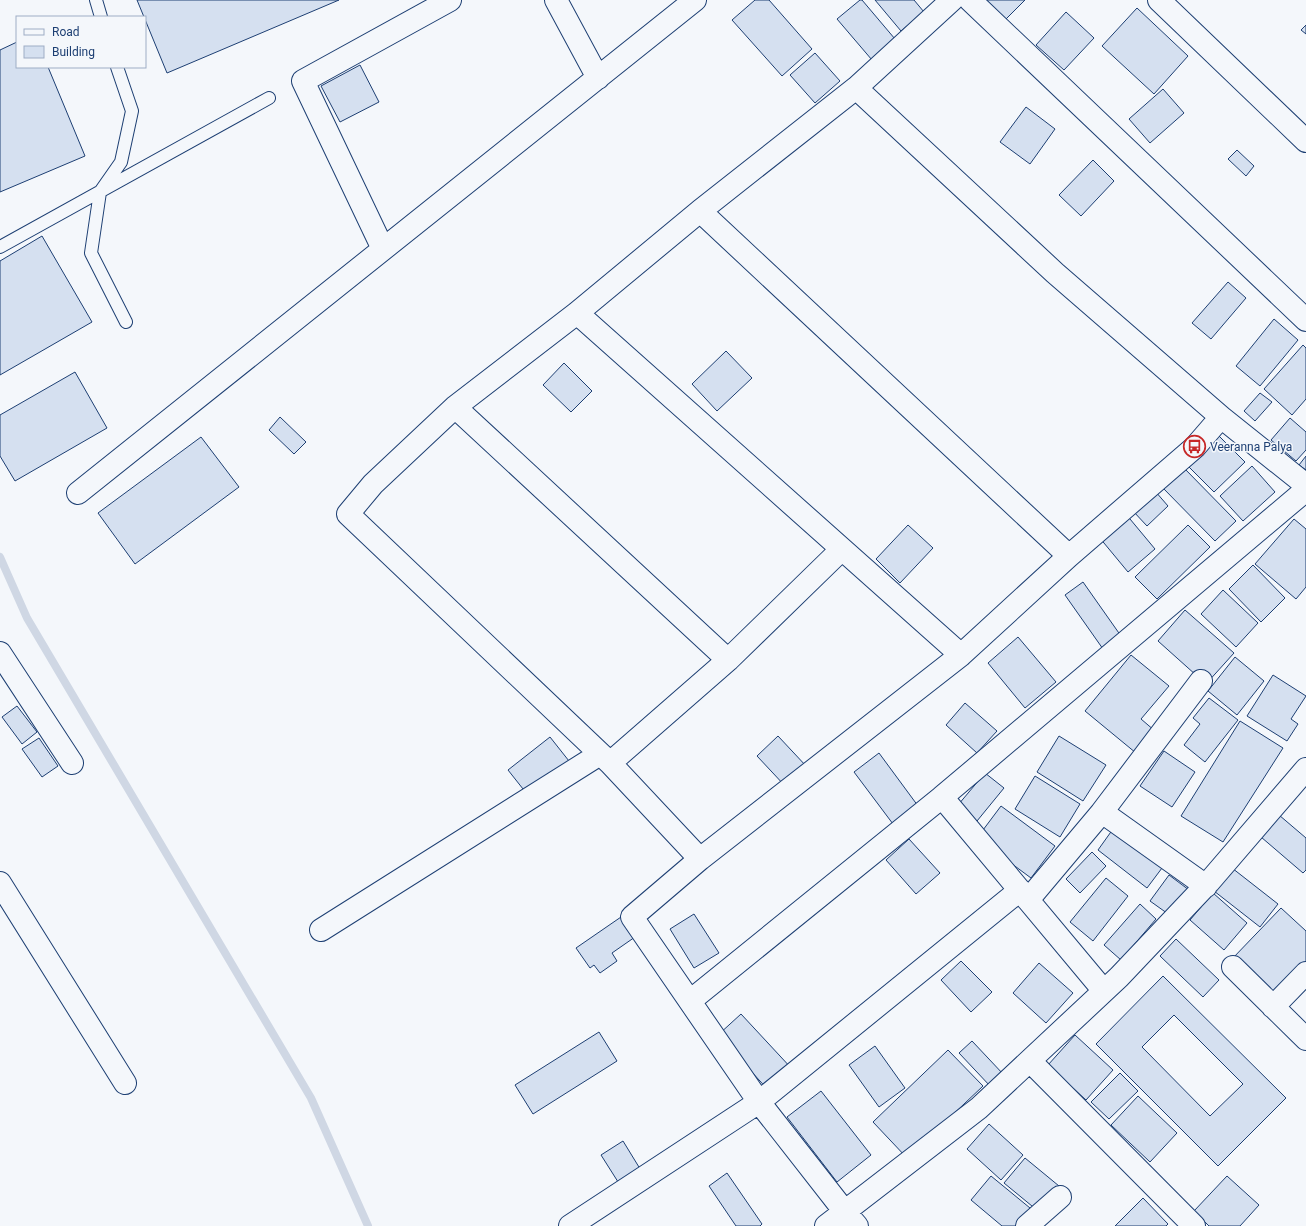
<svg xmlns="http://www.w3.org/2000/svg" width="1306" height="1226" viewBox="0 0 1306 1226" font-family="Roboto,sans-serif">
<rect width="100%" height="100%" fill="#f4f7fb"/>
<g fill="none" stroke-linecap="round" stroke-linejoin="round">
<path stroke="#cfd7e4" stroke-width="8" d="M0,557l27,61 284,480 57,128"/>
</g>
<path fill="#d5e0f0" stroke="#1d3f73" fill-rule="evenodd" d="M137,0h202l-172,73z
M755,0h14l43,49 -30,27 -50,-56z
M860,0h2l33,39 -23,21 -35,-41z
M875,0h39l10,12 -23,19z
M985,0h40l-20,20z
M1137,8l51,48 -34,38 -52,-48z
M1066,12l28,26 -30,32 -28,-25z
M1306,25v9l-5,-4z
M17,42v25h31l37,89 -85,36v-142z
M815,53l25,28 -25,22 -25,-28z
M360,65l19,37 -39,20 -19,-36z
M1163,89l21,24 -34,30 -21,-24z
M1026,107l29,22 -25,35 -30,-22z
M1237,150l17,16 -8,10 -18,-17z
M1093,160l21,21 -33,35 -22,-21z
M42,236l50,86 -92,53v-114z
M1228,282l18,16 -35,41 -19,-16z
M1274,319l24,21 -38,46 -24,-20z
M1303,345l3,3v51l-14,16 -28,-26z
M726,351l26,27 -35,33 -25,-27z
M564,363l28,28 -21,21 -28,-27z
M75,372l32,56 -92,53 -15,-25v-41z
M1260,393l12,9 -17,19 -11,-10z
M280,417l26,25 -12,12 -25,-24z
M1290,418l16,14v18l-10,11 -25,-21z
M1215,432l30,30 -31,30 -29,-29z
M201,437l38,50 -104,77 -37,-51z
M1306,456v14l-7,-5z
M1252,466l23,26 -32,29 -23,-25z
M1183,467l53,54 -21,20 -53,-54z
M1155,491l13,15 -21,20 -14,-15z
M1125,513l30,36 -27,23 -29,-35z
M1294,519l12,10v58l-10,12 -41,-35z
M908,525l25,23 -33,35 -24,-24z
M1188,525l22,22 -53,52 -22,-22z
M1253,565l32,33 -24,24 -32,-33z
M1083,582l38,54 -18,13 -38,-54z
M1223,590l35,33 -22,24 -35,-33z
M1185,610l49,43 -28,31 -48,-43z
M1018,637l38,45 -31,26 -37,-45z
M1131,655l38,31 -28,33 14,12 -19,22 -51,-42z
M1235,657l29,24 -27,34 -29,-24z
M1273,675l33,21 -15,23 7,5 -11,17 -40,-25z
M1209,698l29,22 -33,42 -21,-17 16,-21 -7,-6z
M965,703l32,28 -20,22 -31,-28z
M17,706l20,26 -15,12 -20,-27z
M1240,721l43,27 -60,94 -42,-26z
M778,736l29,31 -21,20 -29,-31z
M1059,736l47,29 -23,36 -46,-29z
M550,737l19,24 -42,33 -19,-24z
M39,738l19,28 -16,11 -20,-28z
M1164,751l31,21 -23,35 -32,-21z
M879,753l42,57 -25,18 -42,-56z
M985,773l19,15 -27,33 -19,-16z
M1035,776l45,28 -20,33 -45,-28z
M1001,806l54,40 -24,32 -54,-40z
M1279,815l27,23v32l-3,3 -42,-36z
M1113,829l49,39 -15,20 -49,-38z
M909,839l31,34 -24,21 -30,-34z
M1092,852l14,14 -26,27 -14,-14z
M1232,868l46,36 -18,23 -46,-36z
M1169,875l20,15 -18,26 -21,-15z
M1106,878l22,18 -35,45 -23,-19z
M1213,893l34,30 -23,27 -34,-30z
M1140,904l16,15 -35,41 -17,-15z
M1281,908l25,23v33l-33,34 -41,-39z
M694,914l25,39 -25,15 -24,-39z
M621,917l14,20 -23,16 5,8 -17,12 -6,-8 -4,3 -14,-20z
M1176,939l43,41 -16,17 -43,-41z
M961,961l31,31 -21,20 -30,-32z
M1039,963l34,30 -27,30 -33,-30z
M1163,976l123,122 -68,68 -122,-122zM1174,1015l69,69 -33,32 -68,-69z
M741,1014l52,56 -23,22 -52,-57z
M599,1032l18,29 -84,53 -18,-29z
M1075,1035l38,35 -27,30 -38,-35z
M972,1041l32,34 -13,12 -32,-34z
M875,1046l30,42 -26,19 -30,-42z
M948,1050l35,36 -76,72 -34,-36z
M1120,1073l18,18 -29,28 -18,-17z
M821,1091l50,64 -34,27 -50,-65z
M1138,1096l39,37 -27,29 -39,-37z
M989,1124l34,31 -22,25 -34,-31z
M623,1141l19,31 -22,13 -19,-30z
M1025,1158l34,28 -21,25 -34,-28z
M727,1173l35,51 -2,2h-24l-27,-40z
M991,1176l39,32 -14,18h-14l-31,-26z
M1227,1176l32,29 -19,21h-31l-15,-15z
M1143,1198l25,26 -2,2h-51z"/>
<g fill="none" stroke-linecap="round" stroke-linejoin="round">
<defs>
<path id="lane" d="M96,0l5,17
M117,67l15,44 -11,51 -21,30 -9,61 35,69
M0,247l269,-149"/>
<path id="street" d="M556,0l42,78
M970,0l336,320
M1159,0l147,141
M856,88l199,185 166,144
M700,211l369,345
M383,249l-80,-168 147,-81
M577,313l384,342
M455,407l273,253
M78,493l617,-493
M0,653l72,110
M610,763l118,-103 114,-111
M942,797l364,-307
M1102,812l99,-131
M700,859l-90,-96 -262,-249 25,-30 82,-77 122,-94 123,-102 156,-123 96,-88
M0,883l125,200
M1020,890l-261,212 -127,-185 68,-58 261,-204 108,-99 126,-109 26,-30 85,68
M1028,900l74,-88 104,74
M321,930l279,-176
M1233,967l73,72
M690,1001l252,-204 162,194
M1273,1007l33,-34
M1030,1061l164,165
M570,1226l189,-124 86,110 12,14
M826,1226l153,-118 140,-131 90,-95 97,-113
M1027,1226l33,-29"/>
</defs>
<use href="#lane" stroke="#1d3f73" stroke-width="14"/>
<use href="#street" stroke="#1d3f73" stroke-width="24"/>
<use href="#lane" stroke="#f4f7fb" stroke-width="12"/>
<use href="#street" stroke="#f4f7fb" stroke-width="22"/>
</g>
<defs>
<symbol id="bus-ring" viewBox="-11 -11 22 22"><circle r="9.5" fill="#f4f7fb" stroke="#c62828" stroke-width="1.5"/><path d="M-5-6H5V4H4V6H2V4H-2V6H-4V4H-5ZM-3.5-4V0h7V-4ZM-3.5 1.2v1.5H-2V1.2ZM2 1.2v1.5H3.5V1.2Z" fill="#c62828"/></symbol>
</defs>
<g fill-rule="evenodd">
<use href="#bus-ring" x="1182" y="434" width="25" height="25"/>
</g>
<g text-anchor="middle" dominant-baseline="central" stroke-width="3" stroke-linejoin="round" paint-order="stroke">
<g font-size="12" fill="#1d3f73" stroke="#f4f7fb" text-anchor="start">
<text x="1210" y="447">Veeranna Palya</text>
</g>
</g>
<rect x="16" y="16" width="130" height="52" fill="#f4f7fb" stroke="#9eadc5"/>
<rect x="24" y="29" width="20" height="6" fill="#f4f7fb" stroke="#9eadc5"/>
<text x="52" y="36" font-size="12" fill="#1d3f73">Road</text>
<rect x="24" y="46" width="20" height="12" fill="#d5e0f0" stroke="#9eadc5"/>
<text x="52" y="56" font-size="12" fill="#1d3f73">Building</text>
</svg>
